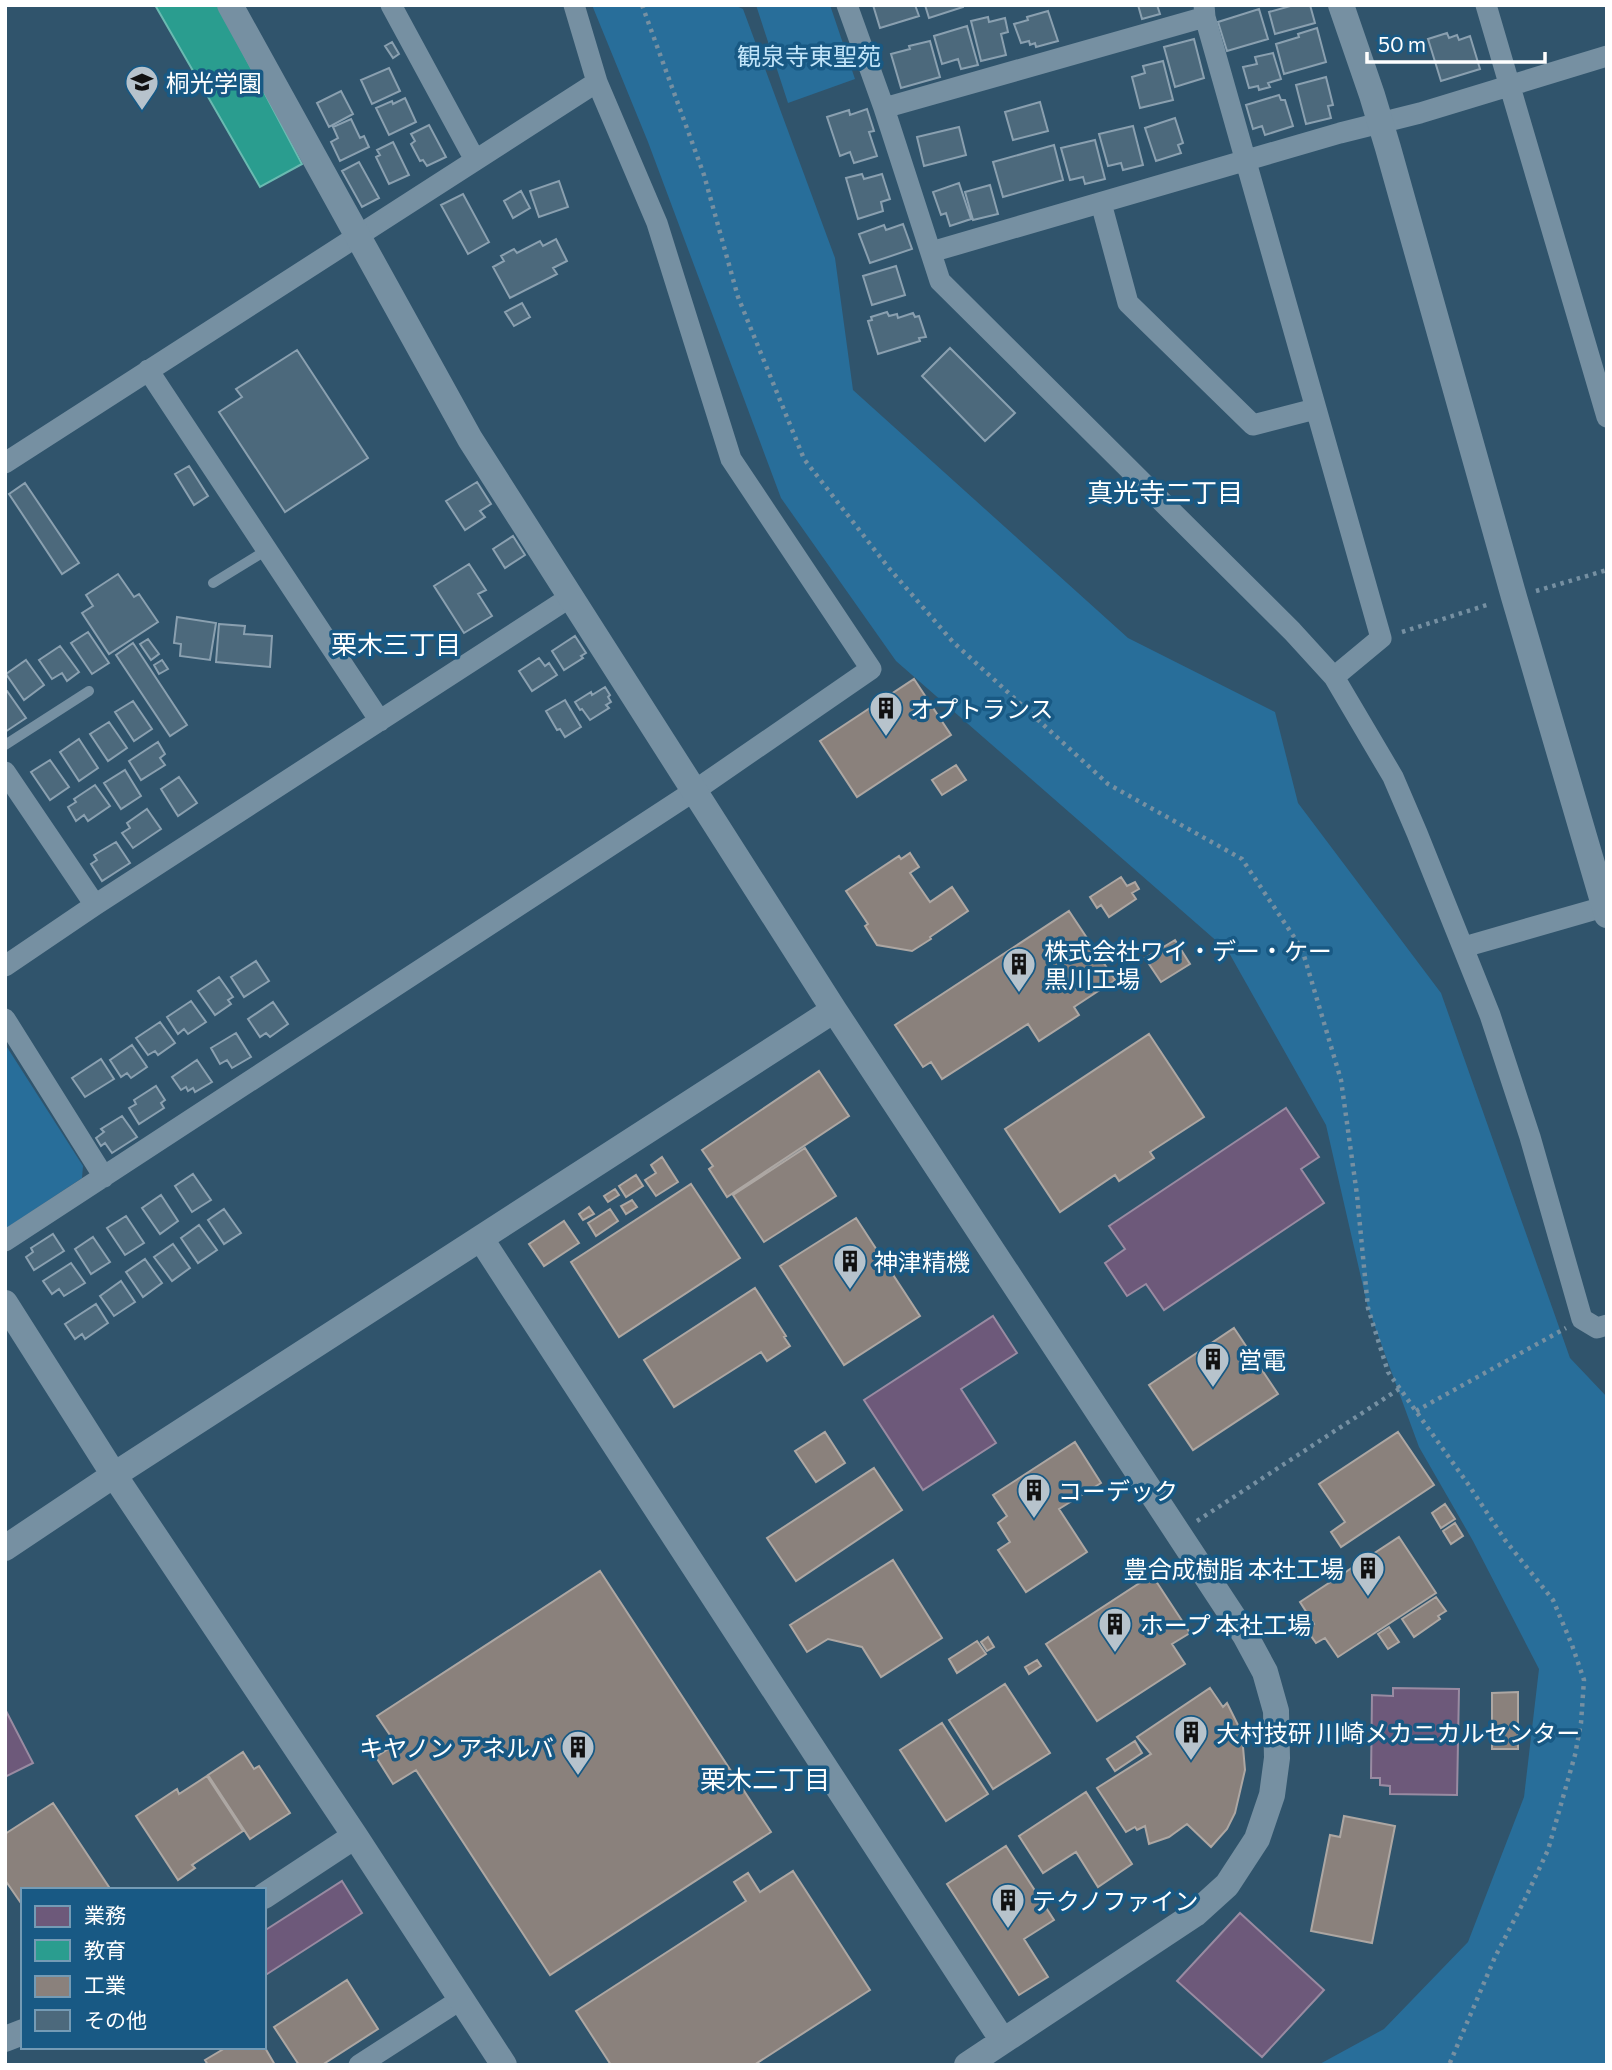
<svg xmlns="http://www.w3.org/2000/svg" width="1612" height="2070" viewBox="0 0 1612 2070" font-family="Commissioner,'Noto Sans JP',sans-serif">
<rect width="100%" height="100%" fill="#30546c"/>
<path fill="#286e9a" d="M592,5h142l9,4 92,249 18,132 275,248 147,74 23,91 143,190 129,365 37,39v668h-289l66,-36 84,-87 56,-145 15,-128 -66,-128 -54,-94 -51,-139 -42,-183 -98,-174 -332,-290 -115,-163 -133,-356z
M756,5h74l25,74 -67,24z
M5,1044l78,122 -1,12 -77,51z"/>
<path fill="#6d597a" stroke="#998ba2" stroke-width="2" d="M1286,1108l33,49 -18,12 23,34 -160,107 -18,-26 -19,12 -22,-33 20,-14 -16,-23z
M993,1316l24,37 -56,36 35,54 -73,47 -59,-90z
M1393,1688l66,1 -2,106 -67,-1v-8l-10,-1v-7h-9l1,-83 21,1z
M5,1709l28,54 -28,14z
M342,1881l20,32 -98,63v-45z
M1240,1913l84,77 -62,67 -85,-76z"/>
<path fill="#2a9d8f" stroke="#6abab1" stroke-width="2" d="M155,5h63l84,159 -42,23z"/>
<path fill="#8a817c" stroke="#ada7a3" stroke-width="2" d="M914,679l37,56 -94,62 -37,-56z
M956,765l10,15 -24,15 -10,-15z
M910,853l9,14 -9,6 20,29 22,-15 16,24 -38,26 1,2 -19,12 -35,-6 -12,-19 3,-2 -22,-33 53,-35 2,3z
M1121,877l6,9 8,-4 4,7 -7,4 4,6 -27,18 -8,-12 -4,3 -7,-11z
M1069,911l46,69 -41,27 5,8 -40,26 -11,-17 -86,55 -11,-17 -8,5 -28,-42z
M1175,940l15,24 -29,18 -16,-24z
M1149,1034l55,83 -54,35 4,6 -35,23 -4,-6 -55,37 -55,-83z
M819,1071l30,45 -122,81 -18,-28 4,-3 -11,-16z
M805,1148l31,48 -72,46 -31,-47z
M662,1157l16,25 -22,14 -11,-16 11,-7 -5,-8z
M636,1175l7,11 -17,11 -7,-11z
M691,1184l49,74 -121,79 -48,-75z
M615,1189l4,6 -11,7 -4,-6z
M632,1200l5,7 -11,7 -5,-8z
M589,1207l5,7 -11,6 -4,-6z
M610,1209l8,12 -22,15 -8,-13z
M856,1218l64,98 -76,49 -64,-99z
M564,1221l15,22 -35,23 -15,-22z
M755,1288l31,48 -2,1 6,9 -23,15 -6,-9 -87,55 -30,-47z
M1234,1328l44,66 -85,56 -44,-65z
M825,1432l20,31 -29,19 -21,-31z
M1398,1432l36,53 -93,62 -10,-15 14,-10 -26,-38z
M1075,1442l26,41 -42,26 28,43 -61,40 -28,-42 12,-8 -12,-19 9,-7 -14,-21z
M874,1468l28,42 -106,71 -29,-43z
M1445,1504l10,15 -14,9 -9,-15z
M1455,1523l8,13 -12,8 -8,-13z
M1399,1537l37,56 -98,64 -13,-19 -9,5 -10,-14 8,-5 -14,-22z
M893,1560l49,78 -61,39 -19,-30 -34,-8 -21,13 -17,-27z
M600,1571l171,261 -221,143 -134,-205 -23,14 -17,-27 20,-13 -19,-28z
M1152,1575l38,58 -18,11 13,20 -88,57 -51,-77z
M1436,1597l10,14 -8,5 2,3 -26,18 -12,-18z
M1389,1627l10,15 -11,7 -10,-15z
M988,1637l6,10 -7,4 -6,-9z
M977,1641l9,13 -29,19 -8,-14z
M1037,1660l4,6 -12,8 -4,-7z
M1005,1684l45,69 -57,36 -44,-69z
M1210,1688l13,19 4,-4 11,22 5,22 2,23 -10,43 -8,16 -16,18 -24,-23 -18,13 -20,7 -4,-18 -8,4 -2,-3 -9,5 -29,-44 54,-34 -14,-17z
M1518,1692v57h-26v-56z
M942,1723l46,71 -42,27 -46,-71z
M1135,1741l7,12 -27,18 -8,-12z
M243,1752l11,17 5,-3 31,47 -40,26 -42,-64z
M207,1776l36,55 -51,34 3,3 -17,12 -42,-64 41,-27 2,5z
M1086,1792l46,72 -34,23 -22,-35 -33,21 -24,-37z
M53,1803l58,87h-88v16l-18,-26v-46z
M1344,1816l51,10 -23,117 -61,-12 19,-96 10,2z
M1006,1846l48,74 -30,19 24,38 -29,18 -72,-111z
M793,1871l77,119 -116,75h-143l-35,-54 170,-110 -12,-19 14,-9 12,19z
M347,1980l31,49 -56,36h-23l-25,-38z
M264,2046l11,19h-67l-3,-5 22,-13z"/>
<path fill="#4c697c" stroke="#8aa0b0" stroke-width="2" d="M873,5h42l4,11 -39,12z
M925,5h38v2l-34,11z
M1138,5h19l3,9 -18,5z
M1294,5h16l5,18 -40,11 -6,-22z
M1259,9l9,30 -41,12 -9,-29z
M1048,11l10,30 -22,6 -1,-4 -5,2 -1,-4 -8,2 -7,-19 14,-4 -1,-3z
M988,17l1,5 16,-4 3,14 -7,2 5,21 -25,6 -10,-40z
M967,26l11,39 -17,4 -3,-10 -16,5 -8,-28z
M1317,28l9,34 -42,12 -8,-30 23,-7 -1,-3z
M1447,33l2,5 8,-3 2,5 11,-4 10,33 -39,12 -13,-42z
M1194,39l10,39 -29,9 -11,-40z
M930,41l10,36 -39,11 -10,-34 19,-5 -1,-3z
M392,42l7,12 -6,4 -8,-12z
M1273,53l8,26 -13,4 2,4 -11,3 -1,-4 -9,2 -6,-21 14,-3 -2,-7z
M1163,61l10,39 -33,8 -8,-31 13,-4 -2,-7z
M389,68l11,23 -28,13 -11,-24z
M1326,77l7,28 -5,1 3,12 -25,6 -10,-39z
M341,91l12,23 -24,13 -12,-24z
M1279,95l2,5h4l8,26 -28,9 -3,-9 -9,3 -7,-24z
M405,98l11,24 -27,13 -13,-27 16,-7 1,3z
M1040,102l8,29 -35,9 -8,-28z
M867,109l7,22 -5,1 8,24 -23,7 -4,-11 -10,4 -13,-39 22,-7 1,5z
M1175,118l8,25 -5,2 3,8 -25,8 -11,-33z
M351,119l9,19 4,-2 5,11 -29,14 -9,-19 7,-4 -5,-11z
M429,125l17,32 -19,9 -4,-6 -3,1 -9,-17 4,-3 -4,-7z
M1133,126l10,39 -20,5 -2,-7 -13,3 -9,-32z
M959,127l7,28 -42,11 -7,-29z
M1095,140l10,39 -20,5 -2,-7 -13,3 -9,-32z
M393,142l16,33 -20,9 -13,-27 4,-2 -3,-5z
M1054,145l9,35 -60,17 -10,-35z
M359,162l20,36 -17,9 -20,-36z
M862,174l2,5 18,-5 8,25 -9,3 2,9 -25,8 -12,-41z
M559,181l9,26 -29,10 -9,-26z
M959,183l12,36 -21,7 -4,-13 -5,2 -8,-23z
M990,185l8,29 -25,6 -8,-28z
M521,191l9,17 -17,10 -9,-17z
M463,194l26,48 -21,12 -27,-49z
M903,224l9,25 -42,14 -11,-29 25,-9 2,5z
M556,239l11,22 -14,7 4,6 -47,24 -17,-31 11,-6 -3,-5 13,-7 3,4 23,-12 3,5z
M896,266l9,29 -33,10 -9,-29z
M522,303l8,14 -16,9 -9,-14z
M887,312l2,4 8,-2 1,4 15,-5 2,4 4,-1 7,21 -7,1 1,3 -42,13 -10,-33 4,-1 -1,-3z
M950,348l65,65 -30,28 -63,-65z
M297,350l71,108 -83,54 -66,-100 23,-15 -6,-8z
M189,466l19,30 -14,9 -19,-31z
M477,482l14,22 -11,7 5,6 -20,13 -19,-29z
M25,483l54,80 -17,11 -53,-80z
M513,536l12,19 -20,13 -12,-19z
M469,564l17,26 -8,4 14,22 -28,17 -30,-47z
M118,574l16,23 5,-3 19,28 -49,32 -27,-41 11,-7 -7,-11z
M177,617l39,6 -6,37 -30,-4 1,-12 -7,-1z
M219,624l26,2 -1,8 28,2 -2,31 -54,-5z
M88,632l21,31 -17,11 -21,-31z
M575,636l11,17 -5,3 2,2 -19,12 -12,-19z
M148,639l11,15 -8,6 -11,-16z
M133,643l54,82 -17,11 -54,-81z
M60,646l19,26 -12,9 -5,-8 -10,6 -13,-19z
M539,658l6,8 4,-3 8,12 -25,16 -13,-20z
M26,660l18,25 -20,15 -18,-26z
M162,660l6,9 -9,5 -5,-9z
M605,687l5,8 -2,2 3,5 -5,3 3,3 -19,12 -8,-11 -2,1 -5,-8 16,-10 1,3z
M5,691h2l19,27 -21,14z
M565,700l16,27 -16,10 -5,-8 -3,1 -11,-19z
M133,701l19,28 -18,12 -19,-29z
M109,722l18,26 -19,13 -18,-27z
M79,739l19,29 -19,13 -19,-29z
M158,742l7,12 -5,4 5,7 -24,15 -12,-19z
M50,760l19,27 -19,13 -19,-28z
M125,770l16,26 -20,13 -17,-26z
M179,777l18,26 -19,13 -17,-27z
M95,785l15,21 -22,15 -4,-6 -8,6 -8,-14 8,-5 -2,-3z
M147,809l14,20 -28,19 -11,-15 8,-5 -3,-5z
M116,842l14,21 -28,18 -11,-17 6,-4 -3,-5z
M256,961l13,20 -25,16 -13,-20z
M219,977l14,20 -5,3 3,4 -16,11 -17,-24z
M191,1001l15,21 -18,12 -4,-5 -6,5 -11,-17z
M273,1002l15,22 -18,13 -4,-4 -6,4 -12,-18z
M160,1022l15,21 -17,12 -3,-4 -7,4 -12,-17z
M236,1033l15,24 -19,11 -5,-8 -7,4 -9,-16z
M132,1045l15,22 -16,11 -4,-5 -6,4 -11,-17z
M101,1059l13,20 -29,18 -13,-19z
M197,1060l15,22 -17,10 -2,-4 -5,3 -2,-4 -5,3 -9,-13z
M156,1086l9,14 -4,3 3,5 -25,16 -10,-16 7,-4 -2,-4z
M122,1116l15,21 -25,16 -7,-10 -4,3 -5,-8 8,-6 -3,-3z
M193,1174l18,26 -19,12 -17,-26z
M161,1195l17,26 -18,13 -18,-26z
M224,1209l17,24 -17,11 -16,-24z
M126,1216l18,27 -19,12 -18,-27z
M199,1225l18,25 -19,13 -17,-25z
M53,1234l11,17 -30,19 -8,-13 7,-5 -2,-4z
M93,1237l17,25 -19,12 -16,-25z
M173,1244l17,24 -18,13 -18,-24z
M145,1259l17,24 -19,14 -17,-25z
M71,1263l14,20 -21,13 -5,-7 -7,5 -9,-13z
M121,1281l14,21 -21,14 -14,-20z
M96,1304l12,19 -23,16 -3,-5 -7,5 -10,-15z"/>
<g fill="none" stroke-linecap="round" stroke-linejoin="round">
<path stroke="#7690a2" stroke-width="4.5" stroke-dasharray="3.5 5" stroke-linecap="butt" d="M642,5l62,170 34,122 66,162 84,108 65,75 155,142 134,75 60,90 39,131 16,115 11,113 20,64 80,112 37,56 48,60 19,45 12,35 -3,43 -6,32 -27,95 -24,51 -29,56 -46,108
M1536,591l71,-21
M1402,632l88,-28
M1416,1411l150,-83
M1197,1521l202,-132"/>
<path stroke="#7690a2" stroke-width="10" d="M213,583l54,-33
M5,745l84,-54"/>
<path stroke="#7690a2" stroke-width="21" d="M391,5l84,155
M847,5l37,103 56,173 352,350 42,46 59,100 24,56 73,182 40,122 52,182 15,9 10,-3
M1204,5l1,12 176,621 -47,39
M1486,5l121,412
M884,108l321,-91
M1101,203l27,100 125,122 62,-16
M931,252l409,-119 80,-20 187,-57
M148,370l232,351
M5,463l592,-381
M5,772l90,133
M1464,947l143,-41
M5,966l90,-61 477,-309
M5,1019l99,158
M5,1241l689,-450 177,-122 -140,-210 -74,-236 -60,-141 -23,-77
M359,2065l101,-65"/>
<path stroke="#7690a2" stroke-width="26" d="M230,5l240,434 364,571 411,625 20,37 11,39 1,47 -5,37 -15,44 -30,46 -32,29 -228,151
M1341,5l31,90 16,53 126,449 93,318
M481,1239l522,802
M5,1303l109,172 241,361 149,229
M5,1548l109,-73 720,-465
M264,1896l91,-60
M5,2039l18,-7"/>
</g>
<defs>
<symbol id="school-pin" viewBox="-11 -11 22 30"><path d="M0 17L-7.5 6A9.5 9.5 0 1 1 7.5 6Z" fill="#b7c3cc" stroke="#185984"/><path d="M0-5L7-2L0 1L-7-2ZM-4 1L0 2.5L4 1V4Q0 6-4 4Z" fill="#111"/></symbol>
<symbol id="building-pin" viewBox="-11 -11 22 30"><path d="M0 17L-7.5 6A9.5 9.5 0 1 1 7.5 6Z" fill="#b7c3cc" stroke="#185984"/><path d="M-4-6H4V6H1V3H-1V6H-4ZM-2.5-4.3h1.7v1.8h-1.7ZM.8-4.3h1.7v1.8H.8ZM-2.5-1h1.7V.8h-1.7ZM.8-1h1.7V.8H.8Z" fill="#111"/></symbol>
</defs>
<g fill-rule="evenodd">
<use href="#school-pin" x="123" y="63" width="38" height="52"/>
<use href="#building-pin" x="867" y="689" width="38" height="52"/>
<use href="#building-pin" x="1000" y="945" width="38" height="52"/>
<use href="#building-pin" x="831" y="1242" width="38" height="52"/>
<use href="#building-pin" x="1194" y="1340" width="38" height="52"/>
<use href="#building-pin" x="1015" y="1471" width="38" height="52"/>
<use href="#building-pin" x="1349" y="1549" width="38" height="52"/>
<use href="#building-pin" x="1096" y="1605" width="38" height="52"/>
<use href="#building-pin" x="1172" y="1713" width="38" height="52"/>
<use href="#building-pin" x="559" y="1728" width="38" height="52"/>
<use href="#building-pin" x="989" y="1881" width="38" height="52"/>
</g>
<g text-anchor="middle" dominant-baseline="central" stroke-width="7" stroke-linejoin="round" paint-order="stroke">
<g font-size="24" fill="#c1e4f9" stroke="#185984">
<text x="809" y="55">観泉寺東聖苑</text>
</g>
<g font-size="24" fill="#fff" stroke="#185984" text-anchor="start">
<text x="166" y="82">桐光学園</text>
<text x="910" y="708">オプトランス</text>
<text x="1044" y="950">株式会社ワイ・デー・ケー<tspan x="1044" dy="28">黒川工場</tspan></text>
<text x="874" y="1261">神津精機</text>
<text x="1238" y="1359">営電</text>
<text x="1058" y="1490">コーデック</text>
<text x="1344" y="1568" text-anchor="end">豊合成樹脂 本社工場</text>
<text x="1140" y="1624">ホープ 本社工場</text>
<text x="1216" y="1732">大村技研 川崎メカニカルセンター</text>
<text x="554" y="1747" text-anchor="end">キヤノン アネルバ</text>
<text x="1032" y="1900">テクノファイン</text>
</g>
<g font-size="26" fill="#fff" stroke="#185984">
<text x="1165" y="491">真光寺二丁目</text>
<text x="396" y="643">栗木三丁目</text>
<text x="765" y="1778">栗木二丁目</text>
</g>
</g>
<rect width="1612" height="2070" fill="none" stroke="#ffffff" stroke-width="14"/>
<rect x="21" y="1888" width="245" height="161" fill="#185984" stroke="#749bb5" stroke-width="2"/>
<rect x="35" y="1906" width="35" height="21" fill="#6d597a" stroke="#749bb5" stroke-width="2"/>
<text x="84" y="1923" font-size="21" fill="#ffffff">業務</text>
<rect x="35" y="1940" width="35" height="21" fill="#2a9d8f" stroke="#749bb5" stroke-width="2"/>
<text x="84" y="1958" font-size="21" fill="#ffffff">教育</text>
<rect x="35" y="1976" width="35" height="21" fill="#8a817c" stroke="#749bb5" stroke-width="2"/>
<text x="84" y="1993" font-size="21" fill="#ffffff">工業</text>
<rect x="35" y="2010" width="35" height="21" fill="#4c697c" stroke="#749bb5" stroke-width="2"/>
<text x="84" y="2028" font-size="21" fill="#ffffff">その他</text>
<path d="M1367 52v10h178v-10" fill="none" stroke="#ffffff" stroke-width="3.5"/>
<text x="1378" y="52" font-size="21" fill="#ffffff" stroke="#185984" stroke-width="5" paint-order="stroke">50 m</text>
</svg>
